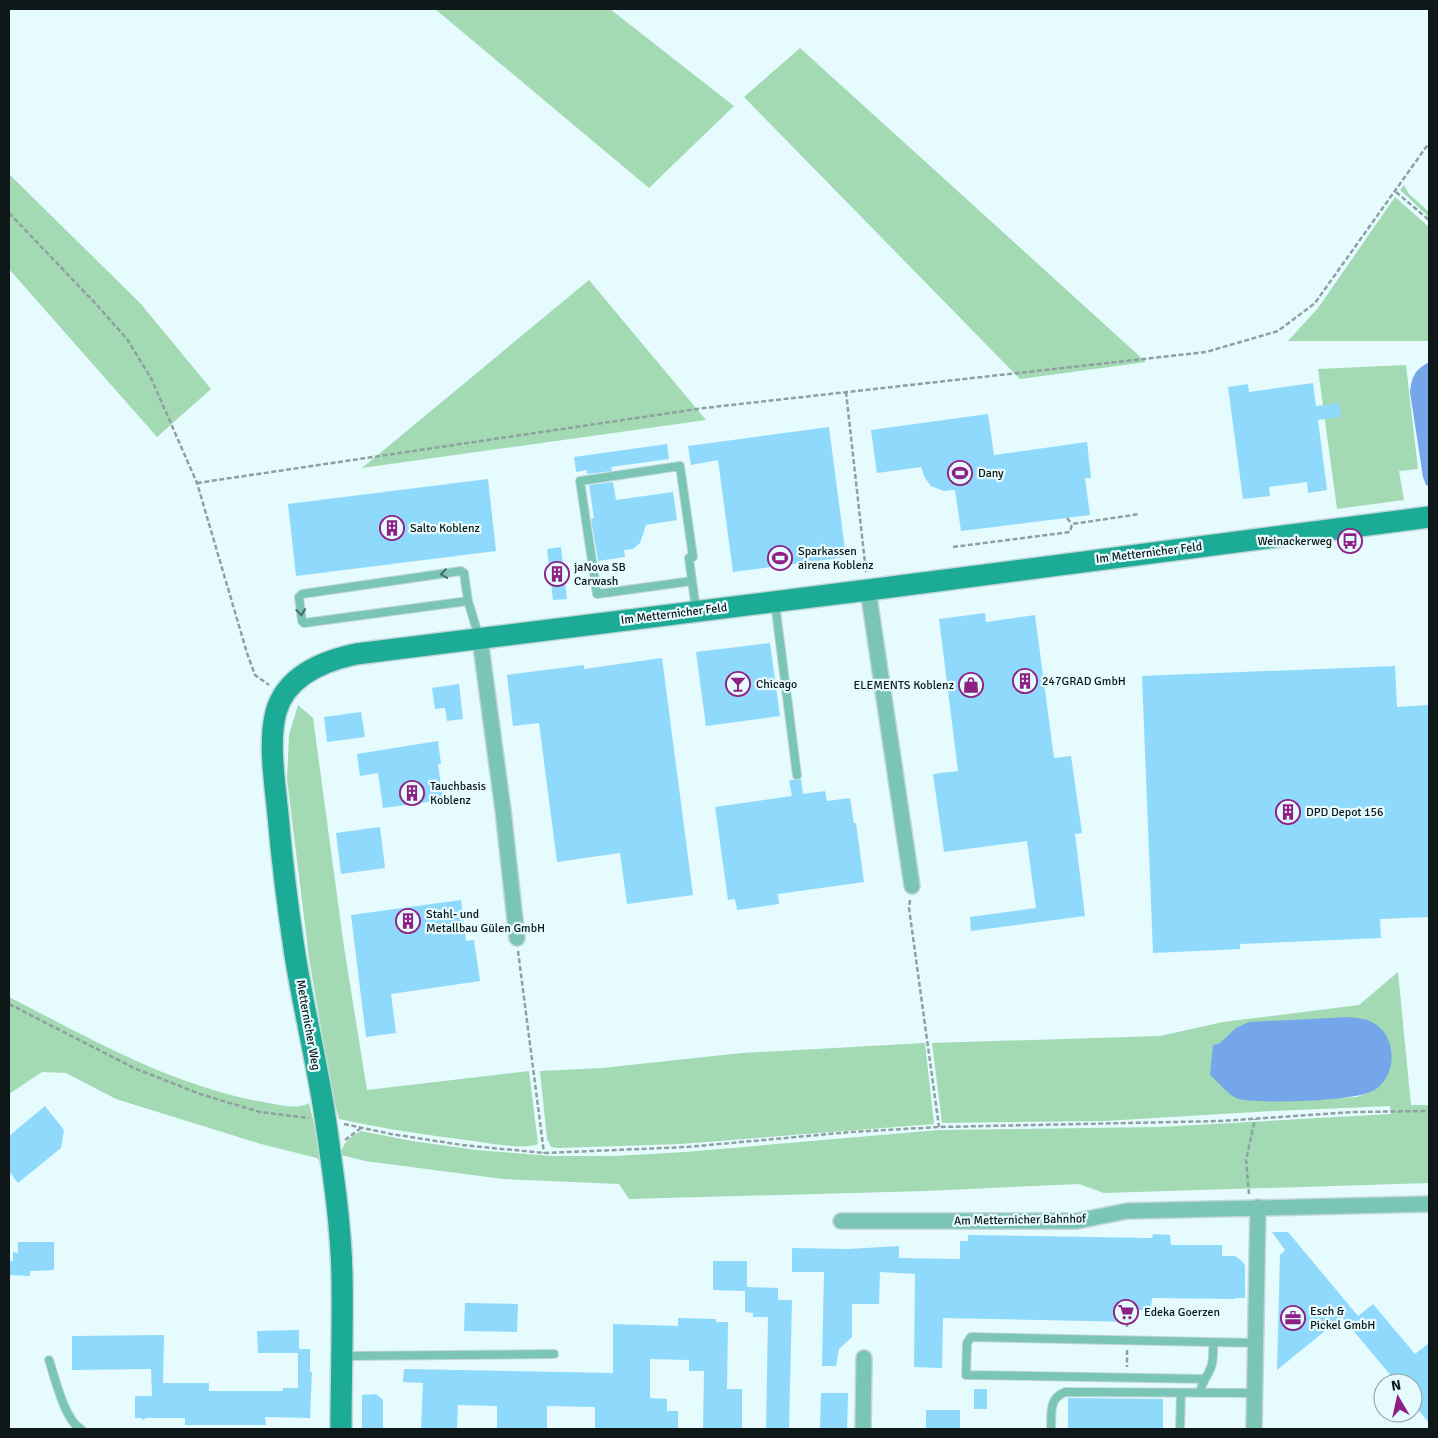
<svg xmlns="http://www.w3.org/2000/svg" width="1438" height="1438" viewBox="0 0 1438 1438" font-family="Signika,sans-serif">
<rect width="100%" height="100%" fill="#e5fbfe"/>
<path fill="#a3dab3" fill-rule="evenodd" d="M435,9h175l124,97 -85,82z
M800,48l346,314 -126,17 -276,-282z
M9,174l132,130 70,85 -54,48 -148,-168z
M1404,185l5,9 20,18v5l-29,-27z
M1395,197l34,30v114h-141l30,-33z
M589,280l117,140 -344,48z
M1406,365l12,104 -19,2 5,29 -67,9 -19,-140z
M298,705l15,13 31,229 23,143 162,-19 9,73c-14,6 -50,-1 -65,-3 -45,-6 -90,-12 -134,-22l-7,-26 -23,-135 -22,-179 2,-44z
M1398,972l13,133h18v78l-325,10 -25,-9 -154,7 -296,8 -10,-15 -116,-5 -138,-18 -24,-6c1,-13 11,-19 20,-24l51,10 65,9 74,6h64l70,-4 254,-22 220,-3 232,-13 -1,-8 -117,5 -168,10 -163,2 -10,-80 228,-7 63,-14 136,-17zM1220,1043l154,48 -17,6 -36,2 -108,-54z
M9,997c84,43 165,90 259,106 14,2 28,7 41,0l15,63 -7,-8 -56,-14 -145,-45 -50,-26 -24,-1 -33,22z
M925,1043l9,81 -253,20 -123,4 -7,-1 -4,-8 -7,-68 62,-3 140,-15z"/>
<path fill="#75a6e9" d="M1429,362v124l-3,-1 -3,-8 -13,-85c2,-16 5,-22 19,-30z
M1350,1017c6,1 16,2 22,5 26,13 26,55 1,69 -18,10 -117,14 -137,7 -7,-3 -19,-17 -26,-23l3,-30 7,-2 16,-15 13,-6z"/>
<path fill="#8fd9fd" d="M1313,383l3,23 23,-3 2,14 -23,3 9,70 -19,3 -1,-11 -38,5 1,9 -27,3 -15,-112 20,-3 1,8z
M988,414l6,41 93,-13 4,36h-6l5,37 -129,16 -6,-41 -11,1 -13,-5 -6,-8 -4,-11 -44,6 -6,-43z
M829,427l17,130 -113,15 -15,-112 -27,5 -3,-19z
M667,444l2,15 -58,8 1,4 -25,3v-4l-11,2 -2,-15z
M488,479l8,72 -200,25 -8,-72z
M613,482l3,18 57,-8 4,28 -31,5 -6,18 -7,6 -9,1 1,7 -27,4 -7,-42 3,-1 -5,-33z
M561,547l6,52 -14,1 -6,-51z
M985,613l1,9 49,-7 19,143 17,-2 11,77 -7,1 10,82 -114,15 -1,-14 66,-9 -9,-67 -83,11 -11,-78 25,-3 -19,-152z
M770,643l10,73 -74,10 -10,-74z
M662,658l31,237 -66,9 -7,-51 -63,9 -18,-139 -26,3 -6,-51 77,-10v4z
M1395,666l2,41 32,-2v212l-49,2 1,19 -141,6v5l-87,4 -11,-277z
M459,684l4,35 -16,2 -2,-13 -10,1 -3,-21z
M361,712l4,25 -38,5 -3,-25z
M438,741l3,23h-3l5,36 -60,8 -5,-35 -18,3 -3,-22z
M801,779l2,15 22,-3 2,10 23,-3 4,25h2l8,59 -86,12 1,10 -42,6 -2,-11 -7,1 -13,-93 77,-11 -3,-16z
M380,827l5,41 -44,6 -5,-41z
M461,900l5,41 8,-1 6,41 -89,13 5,39 -30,4 -15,-122z
M45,1106l19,24 -3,18 -43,35 -9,-12v-35z
M1272,1232h16l70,84 15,-12 42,50 14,-11v80l-16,-20v-20h-16l-55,-66 -65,53 3,-115 5,-5z
M1153,1234l17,1 1,10h51v11h13l8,6 2,4v32h-10v1l-83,-1 -1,12h-16v12l-192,-4 -1,50 -28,-1 1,-93 -35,-2 -1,32h-27v33l-13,12 -3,17h-14l2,-94h-32v-24l57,1 50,-3v12l61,1v-18h8v-6l184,3z
M18,1242h36v28l-24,1v5l-21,-1v-14h4v-9l5,1z
M713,1261h34v26l31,1v12h14l-3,129h-23l2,-112h-15v-4l-8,-1v-21l-32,-1z
M465,1303l53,1 -1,28 -53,-1z
M678,1318l38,1v3h12l-1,67h15v40h-39l1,-58h-15v-11l-39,-1v39l17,1v12h11v18h-83v-22l-48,-1v23h-50v-23l-39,-1 -1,24h-36l2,-46 -20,-1 1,-13 209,4v-49l65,2z
M299,1330v19h11v23h2l-2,46 -45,-1 1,8h-81v-7h-39l-3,2 -2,-2h-6v-22h17l-1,-27 -79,1v-34l92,-1 -1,48h46v8h74v-3h15v-35h-40l-1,-22z
M974,1389h13v20h-13z
M821,1393h27l-1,36h-27z
M376,1394l7,6v29h-21v-34z
M1068,1398l95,1v30h-95z
M926,1410h34v19h-34z"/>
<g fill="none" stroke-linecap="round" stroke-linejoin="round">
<defs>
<path id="lane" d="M692,581l-95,13 -17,-113 100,-15 13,91 -4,1c2,17 5,35 7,52
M468,601l-164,22 -2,-2 -3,-24 3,-3 159,-23 3,2 4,28 11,36
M775,603l22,172
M344,1356l210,-2
M49,1360c6,18 16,61 32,69
M1204,1379l-238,-4 1,-32 4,-6 286,6
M1200,1393c1,-10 8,-17 11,-26 3,-8 2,-17 2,-25
M1051,1429c1,-16 -3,-30 14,-37l190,1
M1180,1429l1,-36"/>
<path id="street" d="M868,590l44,296
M480,639l23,171 14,128
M841,1221h236l50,-10 302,-7
M863,1429l1,-71
M1254,1429l4,-222"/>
<path id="secondary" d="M341,1429c0,-51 2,-102 1,-153 -1,-52 -9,-103 -16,-153 -8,-56 -22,-112 -31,-168 -7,-46 -13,-93 -17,-140 -3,-31 -10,-73 -2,-103 10,-36 47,-51 80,-58l512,-64 561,-73"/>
</defs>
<use href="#lane" stroke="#c3d7d9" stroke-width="10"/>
<use href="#street" stroke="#c3d7d9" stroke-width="18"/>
<use href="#secondary" stroke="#c3d7d9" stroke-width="24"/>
<path stroke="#8fa0a2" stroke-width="2.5" stroke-dasharray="5 2.5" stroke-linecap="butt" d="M1396,192l33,28
M9,213l86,90 32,36 24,39 46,105 50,170 8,22 14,10
M846,392l20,180
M197,483l507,-75 502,-56 72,-21 37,-28 114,-160
M1067,518l5,6
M953,547l117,-15 2,-8 68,-10
M910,900l-1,8 30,219
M518,951l26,202
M9,1004l125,64 66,26 60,18 49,6
M344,1124l47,10 71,11 82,8 143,-6 164,-15 88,-5 282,-6 133,-9 75,-1
M345,1140l16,-12
M1249,1194l-3,-34 9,-41
M1127,1322v7
M1127,1350v17"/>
<use href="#lane" stroke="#7bc5b5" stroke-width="8"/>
<use href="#street" stroke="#7bc5b5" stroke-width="15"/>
<use href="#secondary" stroke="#1bab96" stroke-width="21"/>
</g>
<defs><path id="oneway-chevron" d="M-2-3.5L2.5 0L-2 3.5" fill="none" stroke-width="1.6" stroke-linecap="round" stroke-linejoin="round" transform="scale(1.25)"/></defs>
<g stroke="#446e67">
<use href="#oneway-chevron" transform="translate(444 574) rotate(172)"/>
<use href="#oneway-chevron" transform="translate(301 612) rotate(84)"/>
</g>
<defs>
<symbol id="stadium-ring" viewBox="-11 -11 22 22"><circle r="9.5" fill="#e5fbfe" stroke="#8f2184" stroke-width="1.5"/><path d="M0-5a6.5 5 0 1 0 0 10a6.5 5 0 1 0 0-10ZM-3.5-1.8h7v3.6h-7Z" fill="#8f2184"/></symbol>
<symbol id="building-ring" viewBox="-11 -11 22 22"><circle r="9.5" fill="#e5fbfe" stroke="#8f2184" stroke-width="1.5"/><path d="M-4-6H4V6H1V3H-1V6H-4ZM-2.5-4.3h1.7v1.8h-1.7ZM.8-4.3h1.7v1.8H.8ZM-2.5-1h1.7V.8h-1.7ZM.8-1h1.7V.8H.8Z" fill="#8f2184"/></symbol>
<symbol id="bus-ring" viewBox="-11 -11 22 22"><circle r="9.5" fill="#e5fbfe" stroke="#8f2184" stroke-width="1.5"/><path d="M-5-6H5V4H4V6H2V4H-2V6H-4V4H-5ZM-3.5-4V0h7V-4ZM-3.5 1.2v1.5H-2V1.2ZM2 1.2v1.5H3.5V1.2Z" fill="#8f2184"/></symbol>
<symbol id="bar-ring" viewBox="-11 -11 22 22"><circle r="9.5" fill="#e5fbfe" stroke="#8f2184" stroke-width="1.5"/><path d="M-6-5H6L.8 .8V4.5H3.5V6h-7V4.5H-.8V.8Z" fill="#8f2184"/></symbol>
<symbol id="shop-ring" viewBox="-11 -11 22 22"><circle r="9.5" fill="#e5fbfe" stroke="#8f2184" stroke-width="1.5"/><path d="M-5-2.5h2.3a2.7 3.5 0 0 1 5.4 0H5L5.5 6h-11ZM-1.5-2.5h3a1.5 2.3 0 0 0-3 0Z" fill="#8f2184"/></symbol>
<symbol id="supermarket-ring" viewBox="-11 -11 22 22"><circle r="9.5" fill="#e5fbfe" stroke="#8f2184" stroke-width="1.5"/><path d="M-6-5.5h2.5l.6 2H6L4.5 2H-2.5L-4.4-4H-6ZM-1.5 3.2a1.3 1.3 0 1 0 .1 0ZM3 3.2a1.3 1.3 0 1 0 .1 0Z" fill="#8f2184"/></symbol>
<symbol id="office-ring" viewBox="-11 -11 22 22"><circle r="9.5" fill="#e5fbfe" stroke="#8f2184" stroke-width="1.5"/><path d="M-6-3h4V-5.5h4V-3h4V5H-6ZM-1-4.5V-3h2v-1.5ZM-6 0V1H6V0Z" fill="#8f2184"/></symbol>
</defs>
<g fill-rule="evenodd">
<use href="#stadium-ring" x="946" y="459" width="28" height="28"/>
<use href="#building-ring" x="378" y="514" width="28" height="28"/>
<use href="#bus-ring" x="1336" y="527" width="28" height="28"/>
<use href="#stadium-ring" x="766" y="544" width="28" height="28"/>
<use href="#building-ring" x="543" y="560" width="28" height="28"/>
<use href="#building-ring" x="1011" y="667" width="28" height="28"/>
<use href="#bar-ring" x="724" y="670" width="28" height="28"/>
<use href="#shop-ring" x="957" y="671" width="28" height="28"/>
<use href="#building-ring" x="398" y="779" width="28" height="28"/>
<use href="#building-ring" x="1274" y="798" width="28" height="28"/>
<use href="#building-ring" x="394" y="907" width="28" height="28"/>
<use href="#supermarket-ring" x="1112" y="1298" width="28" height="28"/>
<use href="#office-ring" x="1279" y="1304" width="28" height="28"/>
</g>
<g text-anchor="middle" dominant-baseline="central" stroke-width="4.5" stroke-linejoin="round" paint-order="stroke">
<g font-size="12" fill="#0e1819" stroke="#e5fbfe" text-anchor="start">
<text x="978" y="473">Dany</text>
<text x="410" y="528">Salto Koblenz</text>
<text x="1332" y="541" text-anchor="end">Weinackerweg</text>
<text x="798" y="551">Sparkassen<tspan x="798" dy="14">airena Koblenz</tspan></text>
<text x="574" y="567">jaNova SB<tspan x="574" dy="14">Carwash</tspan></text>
<text x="1042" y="681">247GRAD GmbH</text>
<text x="756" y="684">Chicago</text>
<text x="954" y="685" text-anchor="end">ELEMENTS Koblenz</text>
<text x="430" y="786">Tauchbasis<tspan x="430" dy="14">Koblenz</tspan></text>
<text x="1306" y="812">DPD Depot 156</text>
<text x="426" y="914">Stahl- und<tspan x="426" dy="14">Metallbau Gülen GmbH</tspan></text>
<text x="1310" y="1311">Esch &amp;<tspan x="1310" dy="14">Pickel GmbH</tspan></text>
<text x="1144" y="1312">Edeka Goerzen</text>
</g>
<g font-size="12" fill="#0e1819" stroke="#e5fbfe">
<text transform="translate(1149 553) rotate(-7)">Im Metternicher Feld</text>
<text transform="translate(674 614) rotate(-7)">Im Metternicher Feld</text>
<text transform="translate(308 1025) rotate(80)">Metternicher Weg</text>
<text transform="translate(1020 1220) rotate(-1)">Am Metternicher Bahnhof</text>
</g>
</g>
<rect width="1438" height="1438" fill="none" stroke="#0e1819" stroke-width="20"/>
<g transform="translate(1398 1398) rotate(351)"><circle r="24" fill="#e5fbfe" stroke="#8fa0a2"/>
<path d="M0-4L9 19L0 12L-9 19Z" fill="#8f2184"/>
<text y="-8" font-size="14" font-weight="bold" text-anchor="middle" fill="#0e1819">N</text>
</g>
</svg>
